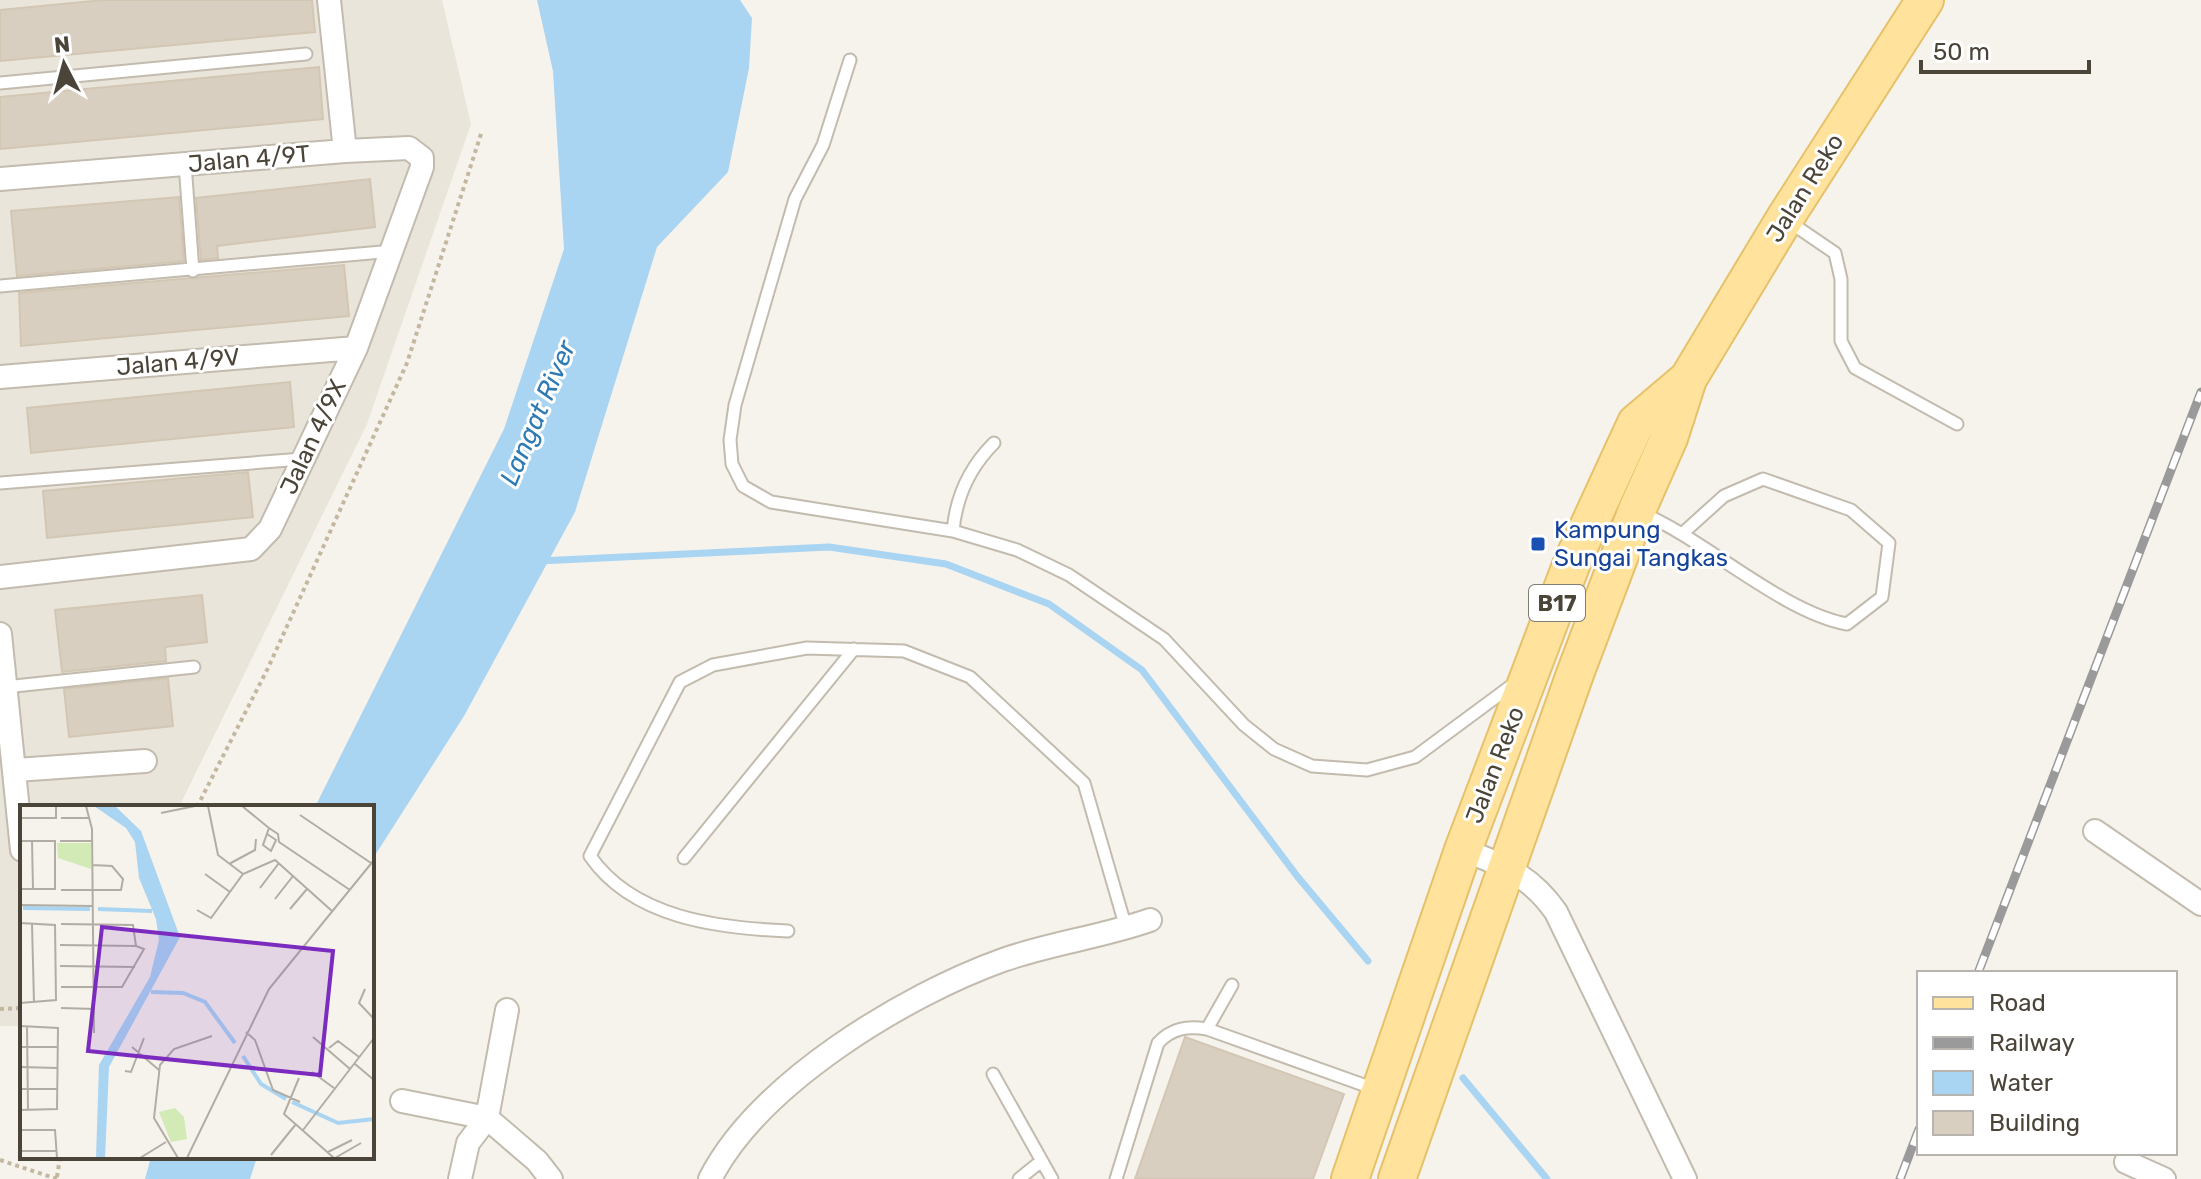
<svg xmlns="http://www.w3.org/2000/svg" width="2201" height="1179" viewBox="0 0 2201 1179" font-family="Rubik,sans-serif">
<rect width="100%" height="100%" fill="#f6f3ec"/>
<path fill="#eae5da" d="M0,0h442l29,124 -104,300 -188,383h-157v219h-22z"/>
<path fill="#a9d4f2" d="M537,0h203l12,18 -3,50 -21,104 -71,75 -82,265 -111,204 -92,144v-53h-57l189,-378 60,-180 -11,-178z
M151,1157h106l-7,22h-105z"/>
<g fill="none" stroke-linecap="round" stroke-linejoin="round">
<path stroke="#a9d4f2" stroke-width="7" d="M539,561l290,-14 117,17 103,40 93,66 155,206 71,85
M1463,1078l84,101"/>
</g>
<path fill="#d8cfc1" stroke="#d3c7b4" stroke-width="2" d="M103,0h209l3,32 -315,29v-51z
M319,67l4,52 -323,30v-52z
M370,179l5,48 -158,19 1,12 -17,2 -5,-62z
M179,197l5,64 -167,15 -6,-65z
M344,265l5,51 -328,30 -2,-53z
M290,382l4,45 -263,26 -4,-45z
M248,472l5,45 -206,21 -4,-47z
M202,595l5,47 -42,5 1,14 -104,11 -7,-62z
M168,678l5,48 -104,11 -5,-48z
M1185,1037l159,57 -31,85h-178z"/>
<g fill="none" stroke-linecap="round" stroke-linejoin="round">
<defs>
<path id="lane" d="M850,60l-27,85 -28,54 -60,206 -5,35 2,24 11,22 28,16 182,29 64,19 52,25 95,64 80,86 30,24 38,17 55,4 48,-13 100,-74
M0,83l306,-29
M185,164l8,107
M1788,221l47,32 6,26v62l14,27 102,56
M0,286l393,-35
M0,483l302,-24
M1642,513c65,28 140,99 205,111l35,-27 7,-54 -38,-33 -88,-31 -39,17 -41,37
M953,531c3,-34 17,-64 41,-88
M5,687l189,-20
M684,858l170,-209
M788,931c-71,-3 -155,-13 -198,-75l90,-174 33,-17 94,-17 97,3 66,26 114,106 42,145
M1207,1029l25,-44
M993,1074l59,105
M1019,1179l21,-17
M1116,1179l42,-136c14,-15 29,-17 49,-14l168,60"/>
<path id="street" d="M0,179l345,-28 -16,-151
M0,377l356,-29
M0,577l251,-28 19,-20 86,-181 66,-181v-9l-13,-10 -64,3
M0,634l22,216
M16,770l129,-9
M2095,831l106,73
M1463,850c39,14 68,26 93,62l129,267
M402,1101l85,17 50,43 14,18
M2126,1162l38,17
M460,1179l8,-36 19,-25 20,-108
M710,1179c49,-96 195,-184 293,-219 48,-17 99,-23 147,-40"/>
<path id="primary" d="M1350,1179l113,-329 110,-290 63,-137 52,-44
M1397,1179l178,-505 62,-164 32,-72 19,-59 97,-161 140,-218"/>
</defs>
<use href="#lane" stroke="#c2bbae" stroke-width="15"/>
<use href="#street" stroke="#c2bbae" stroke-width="26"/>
<use href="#primary" stroke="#e6c16a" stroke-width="40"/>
<path stroke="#c4b79f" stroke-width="4" stroke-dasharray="4 4" stroke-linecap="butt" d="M197,807l71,-139 139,-305 75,-232
M0,1009l22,-1
M0,1160l57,19
M57,1177l3,-20"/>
<use href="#lane" stroke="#fff" stroke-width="11"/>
<use href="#street" stroke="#fff" stroke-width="22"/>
<use href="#primary" stroke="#ffe39c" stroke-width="36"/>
<defs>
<path id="rail" d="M1978,973l223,-581
M1900,1179l19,-50"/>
</defs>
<use href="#rail" stroke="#9a9a9a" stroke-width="9"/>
<use href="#rail" stroke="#fff" stroke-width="6" stroke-dasharray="18" stroke-linecap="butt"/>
</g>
<rect fill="#1a4fb4" stroke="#fff" stroke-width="3" x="1530" y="536" width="16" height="16" rx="4"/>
<g text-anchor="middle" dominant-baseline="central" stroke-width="6" stroke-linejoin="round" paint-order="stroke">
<rect fill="#fff" stroke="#817c74" stroke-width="2" x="1529" y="585" width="56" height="36" rx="6"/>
<g font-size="22" font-weight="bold" fill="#4b4439">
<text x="1557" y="603">B17</text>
</g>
<g font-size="24" fill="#4b4439" stroke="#fff">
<text transform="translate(249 159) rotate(-5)">Jalan 4/9T</text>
<text transform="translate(1805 188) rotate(-58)">Jalan Reko</text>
<text transform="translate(178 362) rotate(-5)">Jalan 4/9V</text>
<text transform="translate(313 437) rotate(-65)">Jalan 4/9X</text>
<text transform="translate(1495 765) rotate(-69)">Jalan Reko</text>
</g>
<g font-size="24" fill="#164399" stroke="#fff" text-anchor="start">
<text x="1554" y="530">Kampung<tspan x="1554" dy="28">Sungai Tangkas</tspan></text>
</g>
<g font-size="26" font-style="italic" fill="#2e7ab2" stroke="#fff">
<text transform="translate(538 413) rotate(-67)">Langat River</text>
</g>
</g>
<g transform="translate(20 805)">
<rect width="354" height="354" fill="#f6f3ec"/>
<path d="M37,38h34v26l-33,-11zM155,303l9,9 3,22 -16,3 -12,-30z" fill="#d2eab5"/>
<path d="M74,1h21l26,25 39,106 -71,130 -4,91h-9l3,-93 51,-88 9,-37 -3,-21 -17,-41 -4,-36 -9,-14z" fill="#a9d4f2"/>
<path fill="none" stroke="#a9d4f2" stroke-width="4" d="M3,103l67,1M78,104l54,2M131,187l32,1 22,9 30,41M223,251l18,28 25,15M272,297l46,21 36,-4"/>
<path fill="none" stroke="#b2ada4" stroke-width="2" d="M66,1l6,23 2,204M188,1l10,49 25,19M222,1l27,22 -6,17 8,6 5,-11 -9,-6M141,8l34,-7M280,10l71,48M0,13h36v-12M41,13h28M249,23l9,6 1,8 71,48M0,36h36M12,36l1,48M40,36h32M0,41v-40M209,59l26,-14 1,-11M185,69l25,18M240,83l19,-25M0,84h35v-48M41,85h60l2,-11 -11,-13 -19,-1M255,94l18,-23M0,100l73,1M270,104l17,-20M177,105l14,8 32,-44 32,-14 57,51M0,118l35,2 1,75 -36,3M12,119l2,79M40,140l76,1 -3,-21 -72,-1M40,161l75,1M41,182h61l22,-38 -8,-3M345,184l-6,14 15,16M41,203l34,1M0,221l38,2 -1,81 -37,1M7,221l1,84M226,227l9,8 18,50 27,12M293,232l37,32M0,242h38M112,242l27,23M309,243l9,-7 21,16M335,259l19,16M0,262l38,1M105,266l6,1 13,-34M292,267l22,16M279,273l-15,36 50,44M0,284h38M0,325h35l2,28M283,325l71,-92M0,346h37M308,347l24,-12M251,350l25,-31M120,353l26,-16M158,353l-24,-40 6,-53 14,-16 38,-13M167,353l82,-169 105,-129M315,353l26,-15"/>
<path fill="#7b2cbf" fill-opacity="0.15" stroke="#7b2cbf" stroke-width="4" d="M82,122l231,24 -13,124 -232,-24z"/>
<rect width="354" height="354" fill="none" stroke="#4b4439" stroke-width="4"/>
</g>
<rect x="1917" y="971" width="260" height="184" fill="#ffffff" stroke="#b7b4b0" stroke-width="2"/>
<rect x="1933" y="997" width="40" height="12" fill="#ffe39c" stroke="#b7b4b0" stroke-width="2"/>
<text x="1989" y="1011" font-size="24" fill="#4b4439">Road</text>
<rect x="1933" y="1037" width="40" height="12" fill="#9a9a9a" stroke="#b7b4b0" stroke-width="2"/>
<text x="1989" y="1051" font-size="24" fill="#4b4439">Railway</text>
<rect x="1933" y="1071" width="40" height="24" fill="#a9d4f2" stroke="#b7b4b0" stroke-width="2"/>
<text x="1989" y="1091" font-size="24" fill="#4b4439">Water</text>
<rect x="1933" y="1111" width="40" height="24" fill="#d8cfc1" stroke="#b7b4b0" stroke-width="2"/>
<text x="1989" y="1131" font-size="24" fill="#4b4439">Building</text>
<g transform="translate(64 64) rotate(354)" stroke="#ffffff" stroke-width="6" paint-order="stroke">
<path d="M0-6L14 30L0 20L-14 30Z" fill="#4b4439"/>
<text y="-12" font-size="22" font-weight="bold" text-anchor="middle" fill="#4b4439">N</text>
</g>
<path d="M1921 60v12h168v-12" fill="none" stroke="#4b4439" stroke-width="4"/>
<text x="1933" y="60" font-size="24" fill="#4b4439" stroke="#ffffff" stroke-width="6" paint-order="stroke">50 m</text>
</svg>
